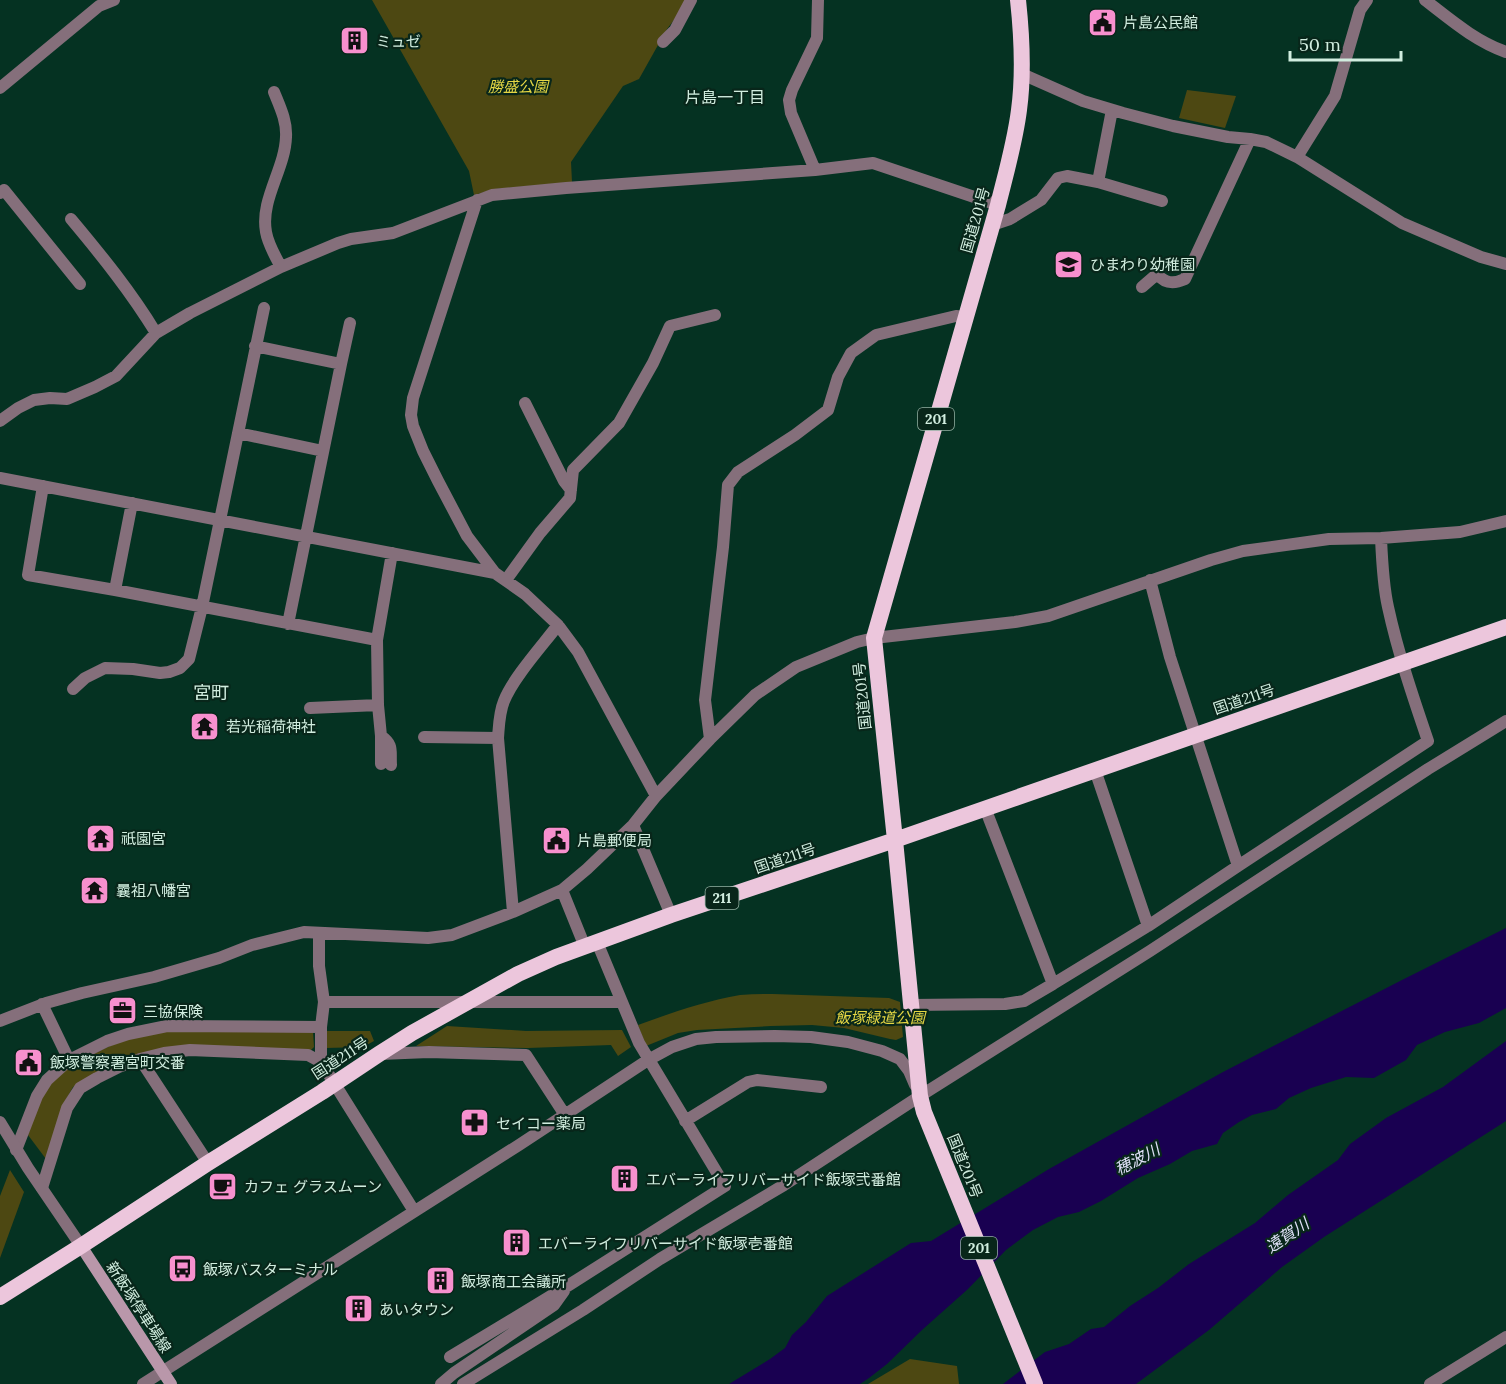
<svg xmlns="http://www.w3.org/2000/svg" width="1506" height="1384" viewBox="0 0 1506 1384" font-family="Lora,'Noto Sans JP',serif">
<rect width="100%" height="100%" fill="#053222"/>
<path fill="#4d4812" d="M372,0h314l-9,16 -10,13 -28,50 -16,7 -52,76 1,20 -76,7 -22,6 -5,-24z
M1187,90l49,6 -11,32 -46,-10z
M773,994l116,4 11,4 3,35 -7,3 -6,-1 -46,-11 -32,-3 -41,1 -74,4 -19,3 -32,13 -8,-21c33,-12 67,-24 102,-30 11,-1 22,-1 33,-1z
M447,1026l79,5 96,-1 9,17 -13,9 -7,-11 -83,3 -112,-2z
M165,1030l148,2 1,15 -3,3 -121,-3 -107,34 -10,6 -9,16 -18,56 -18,-24 13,-38 10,-14 21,-19 55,-26z
M326,1031h44l4,10 -11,6 -37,1z
M10,1170l14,22 -24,66v-62z
M910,1359l47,7 2,18h-91z"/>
<path fill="#190051" d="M1506,928v80l-27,15 -34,9 -28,13 -11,15 -32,18 -28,-1 -35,11 -22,10 -13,11 -24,6 -13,7 -16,11 -6,11 -25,7 -22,13 -32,14 -37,23 -22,11 -21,5 -25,13 -27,20 -38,39 -46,41 -35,34 -18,14 -9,6h-131l41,-25 15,-11 7,-13 14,-13 21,-26 84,-53 20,-2 118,-72 174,-97 179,-92z
M1506,1041v80l-182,116 -42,30 -73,63 -73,54h-133l42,-32 24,-8 22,-15 13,-2 26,-21 28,-18 31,-24 66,-41 33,-28 50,-35 12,-16 36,-26 57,-31z"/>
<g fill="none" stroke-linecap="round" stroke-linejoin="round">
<path stroke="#856f7b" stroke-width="12" d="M1425,0c26,20 50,41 81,52
M663,42l12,-12 16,-30
M1022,74l61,27 40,12 50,13 55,11 22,2 16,3 31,15 105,66 79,34 25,7
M0,88l99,-82 15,-6
M274,92c6,15 13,29 12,45 -1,32 -26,63 -20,95 2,12 9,24 15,35
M1297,157l38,-61 25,-86 7,-10
M815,170l-24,-57 -2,-13 3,-10 25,-52 1,-38
M1098,182l14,-72
M0,193l4,-3 76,94
M477,200l-64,198 -2,17 2,11 10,25 15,30 29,55 28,37
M71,219c31,37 60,73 85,114
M992,225l18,-6 31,-19 17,-22 9,-2 31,6 64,19
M1142,287l15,-13c8,10 17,10 28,5l65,-140
M255,346l86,18 -53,260
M341,364l9,-41
M525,403l39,78 7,9
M0,421l18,-13 16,-8 16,-2 17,1 28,-12 21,-11 40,-43 34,-20 91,-46 57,-24 13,-4 42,-6 99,-38 74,-7 249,-18 58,-7 125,42
M238,433l85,18
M0,478l495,95 30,21 33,31 20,27 78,144
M43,486l-15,89 87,15 262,50 15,-87
M506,580l34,-47 30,-35 3,-28 46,-47 34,-60 17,-37 45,-11
M115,590l17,-87
M377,640l1,65 3,31v28
M73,689l12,-11 20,-10 28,1 27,4 9,-1 11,-4 9,-9 13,-52 62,-299
M310,708l68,-3
M381,736c13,9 9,15 10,29
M424,737l74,1
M710,739l-5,-39 18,-153 5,-62 10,-13 57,-37 33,-25 10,-33 13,-24 25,-18 80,-19 9,1
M1095,770l53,156
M985,808l68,176 95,-58 90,-60 -68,-209 -20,-77
M633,825l38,90
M1238,866l190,-125c-15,-44 -30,-88 -40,-134 -5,-22 -6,-46 -7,-69
M562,890l23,57
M513,912l-15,-174c1,-12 1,-25 6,-37 9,-23 38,-55 54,-76
M319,933v33l5,36 -3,25v35l93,149
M324,1002h297
M42,1004l27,56
M911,1005l94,-1 19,-3 29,-17
M0,1021l46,-18 36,-10 72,-16 65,-19 33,-13 52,-13 124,6 24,-3 61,-23 49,-22 25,-21 46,-44 23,-29 54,-57 45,-44 41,-28 61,-25 17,-4 141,-16 33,-6 163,-56 32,-9 86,-12 52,-1 79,-6 46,-11
M380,1054l49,-2 97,3 39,60
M140,1059l68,104
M685,1121l63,-39 9,-2 64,7
M16,1150l21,-54 10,-16 22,-20 38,-19 21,-7 39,-8 154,1
M42,1188l25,-80 13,-20 17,-10 22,-11 21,-8 24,-6 26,-3 118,5 13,7
M450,1357l119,-72 156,-99 -86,-143 -42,-101
M143,1384l376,-239 129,-85 24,-13 24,-8 20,-2 59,-1 36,1 37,5 34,9 18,8 9,12 6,14
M441,1384l13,-11 100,-68 10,-14"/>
<path stroke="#856f7b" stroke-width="12" d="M0,1122l28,46 53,78
M463,1384l120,-74 77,-51 124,-74 136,-89 230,-145 278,-182 78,-48
M1430,1384l76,-47"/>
<path stroke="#b997aa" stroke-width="12" d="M81,1246l90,138"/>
<path stroke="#ecc6dc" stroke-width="16" d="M1018,0c4,37 6,73 1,110 -4,32 -13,63 -21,95l-124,433 21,202 25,256 4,16 111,272
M0,1297l81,-51 127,-83 114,-71 57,-38 33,-21 106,-59 38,-17 115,-42 224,-75 611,-213"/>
</g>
<defs>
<symbol id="civic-square" viewBox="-11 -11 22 22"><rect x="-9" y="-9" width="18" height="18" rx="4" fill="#f790ce" stroke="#08261a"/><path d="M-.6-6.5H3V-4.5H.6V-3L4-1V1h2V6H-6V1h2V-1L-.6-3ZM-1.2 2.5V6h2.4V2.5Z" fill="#111"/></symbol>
<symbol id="building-square" viewBox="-11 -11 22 22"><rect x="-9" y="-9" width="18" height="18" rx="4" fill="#f790ce" stroke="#08261a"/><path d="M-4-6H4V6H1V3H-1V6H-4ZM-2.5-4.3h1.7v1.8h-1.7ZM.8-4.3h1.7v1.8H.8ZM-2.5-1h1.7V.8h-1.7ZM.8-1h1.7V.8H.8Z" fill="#111"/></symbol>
<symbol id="school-square" viewBox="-11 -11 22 22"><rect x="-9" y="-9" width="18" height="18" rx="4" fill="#f790ce" stroke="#08261a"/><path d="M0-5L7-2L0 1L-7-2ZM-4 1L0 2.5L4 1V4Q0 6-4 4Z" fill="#111"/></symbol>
<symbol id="temple-square" viewBox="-11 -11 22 22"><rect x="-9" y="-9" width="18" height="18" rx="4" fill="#f790ce" stroke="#08261a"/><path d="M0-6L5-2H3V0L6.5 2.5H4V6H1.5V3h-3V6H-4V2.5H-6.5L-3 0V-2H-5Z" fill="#111"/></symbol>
<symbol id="office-square" viewBox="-11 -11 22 22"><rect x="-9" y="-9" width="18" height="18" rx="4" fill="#f790ce" stroke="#08261a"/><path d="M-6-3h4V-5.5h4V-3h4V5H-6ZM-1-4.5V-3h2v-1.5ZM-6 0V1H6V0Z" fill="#111"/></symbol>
<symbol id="pharmacy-square" viewBox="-11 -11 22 22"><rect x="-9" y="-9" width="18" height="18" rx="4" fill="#f790ce" stroke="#08261a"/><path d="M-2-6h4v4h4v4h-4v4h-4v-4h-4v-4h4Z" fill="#111"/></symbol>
<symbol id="cafe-square" viewBox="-11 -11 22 22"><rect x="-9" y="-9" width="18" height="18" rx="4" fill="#f790ce" stroke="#08261a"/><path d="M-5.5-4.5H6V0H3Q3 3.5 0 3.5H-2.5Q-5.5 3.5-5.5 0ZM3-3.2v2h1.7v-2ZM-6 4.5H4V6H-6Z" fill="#111"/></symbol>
<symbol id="bus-square" viewBox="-11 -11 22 22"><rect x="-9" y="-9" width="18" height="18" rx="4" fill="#f790ce" stroke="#08261a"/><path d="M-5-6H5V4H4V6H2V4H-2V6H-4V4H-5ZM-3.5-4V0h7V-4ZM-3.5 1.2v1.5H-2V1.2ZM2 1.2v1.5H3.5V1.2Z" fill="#111"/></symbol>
</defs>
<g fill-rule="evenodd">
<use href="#civic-square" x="1086" y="6" width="33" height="33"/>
<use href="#building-square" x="338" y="24" width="33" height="33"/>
<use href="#school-square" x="1052" y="248" width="33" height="33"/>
<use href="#temple-square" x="188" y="710" width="33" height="33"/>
<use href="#temple-square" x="84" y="822" width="33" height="33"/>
<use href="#civic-square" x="540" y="824" width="33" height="33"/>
<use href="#temple-square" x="78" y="874" width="33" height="33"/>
<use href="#office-square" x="106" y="994" width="33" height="33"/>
<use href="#civic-square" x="12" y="1046" width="33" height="33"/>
<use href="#pharmacy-square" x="458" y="1106" width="33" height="33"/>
<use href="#building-square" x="608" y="1162" width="33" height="33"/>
<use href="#cafe-square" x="206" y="1170" width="33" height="33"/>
<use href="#building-square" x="500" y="1226" width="33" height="33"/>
<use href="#bus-square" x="166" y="1252" width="33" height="33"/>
<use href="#building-square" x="424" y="1264" width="33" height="33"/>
<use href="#building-square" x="342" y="1292" width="33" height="33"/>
</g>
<g text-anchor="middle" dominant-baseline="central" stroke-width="4.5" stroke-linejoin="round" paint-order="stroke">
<g fill="#08261a" stroke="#95b1a4" stroke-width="1.5">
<rect x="918" y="408" width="36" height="22" rx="4.5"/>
<rect x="705.5" y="887" width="33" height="22" rx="4.5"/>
<rect x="961" y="1237" width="36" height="22" rx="4.5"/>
</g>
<g font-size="14" font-weight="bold" fill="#d1eddf">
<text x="936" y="419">201</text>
<text x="722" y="898">211</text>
<text x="979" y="1248">201</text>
</g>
<g font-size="15" fill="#d1eddf" stroke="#08261a" text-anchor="start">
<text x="1123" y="22">片島公民館</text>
<text x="376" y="41">ミュゼ</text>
<text x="1090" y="264">ひまわり幼稚園</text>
<text x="226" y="726">若光稲荷神社</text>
<text x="121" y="838">祇園宮</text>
<text x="577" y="840">片島郵便局</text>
<text x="116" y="890">曩祖八幡宮</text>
<text x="143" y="1011">三協保険</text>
<text x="50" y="1062">飯塚警察署宮町交番</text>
<text x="496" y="1123">セイコー薬局</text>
<text x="646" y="1179">エバーライフリバーサイド飯塚弐番館</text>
<text x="244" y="1186">カフェ グラスムーン</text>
<text x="538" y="1243">エバーライフリバーサイド飯塚壱番館</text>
<text x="203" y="1269">飯塚バスターミナル</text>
<text x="461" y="1281">飯塚商工会議所</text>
<text x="379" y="1309">あいタウン</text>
</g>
<g font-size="15" font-style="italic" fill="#e4d644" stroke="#08261a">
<text x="518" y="86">勝盛公園</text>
<text x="880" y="1017">飯塚緑道公園</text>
</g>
<g font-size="15" fill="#d1eddf" stroke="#08261a">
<text transform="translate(975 220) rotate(-74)">国道201号</text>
<text transform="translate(862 696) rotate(-96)">国道201号</text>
<text transform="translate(1244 699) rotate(-19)">国道211号</text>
<text transform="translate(785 858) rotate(-19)">国道211号</text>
<text transform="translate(340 1058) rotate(-33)">国道211号</text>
<text transform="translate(965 1166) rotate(68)">国道201号</text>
<text transform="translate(139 1307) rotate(57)">新飯塚停車場線</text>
</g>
<g font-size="16" fill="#d1eddf" stroke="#08261a">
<text x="725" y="97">片島一丁目</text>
</g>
<g font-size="16" font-style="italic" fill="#e0e1f8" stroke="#08261a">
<text transform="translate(1137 1159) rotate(-28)">穂波川</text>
<text transform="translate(1287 1235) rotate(-34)">遠賀川</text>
</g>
<g font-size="18" fill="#d1eddf" stroke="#08261a">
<text x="211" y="692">宮町</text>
</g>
</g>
<path d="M1290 51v9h111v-9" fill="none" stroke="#d1eddf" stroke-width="3"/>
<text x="1299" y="51" font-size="18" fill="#d1eddf" stroke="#08261a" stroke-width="4.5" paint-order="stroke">50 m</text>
</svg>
